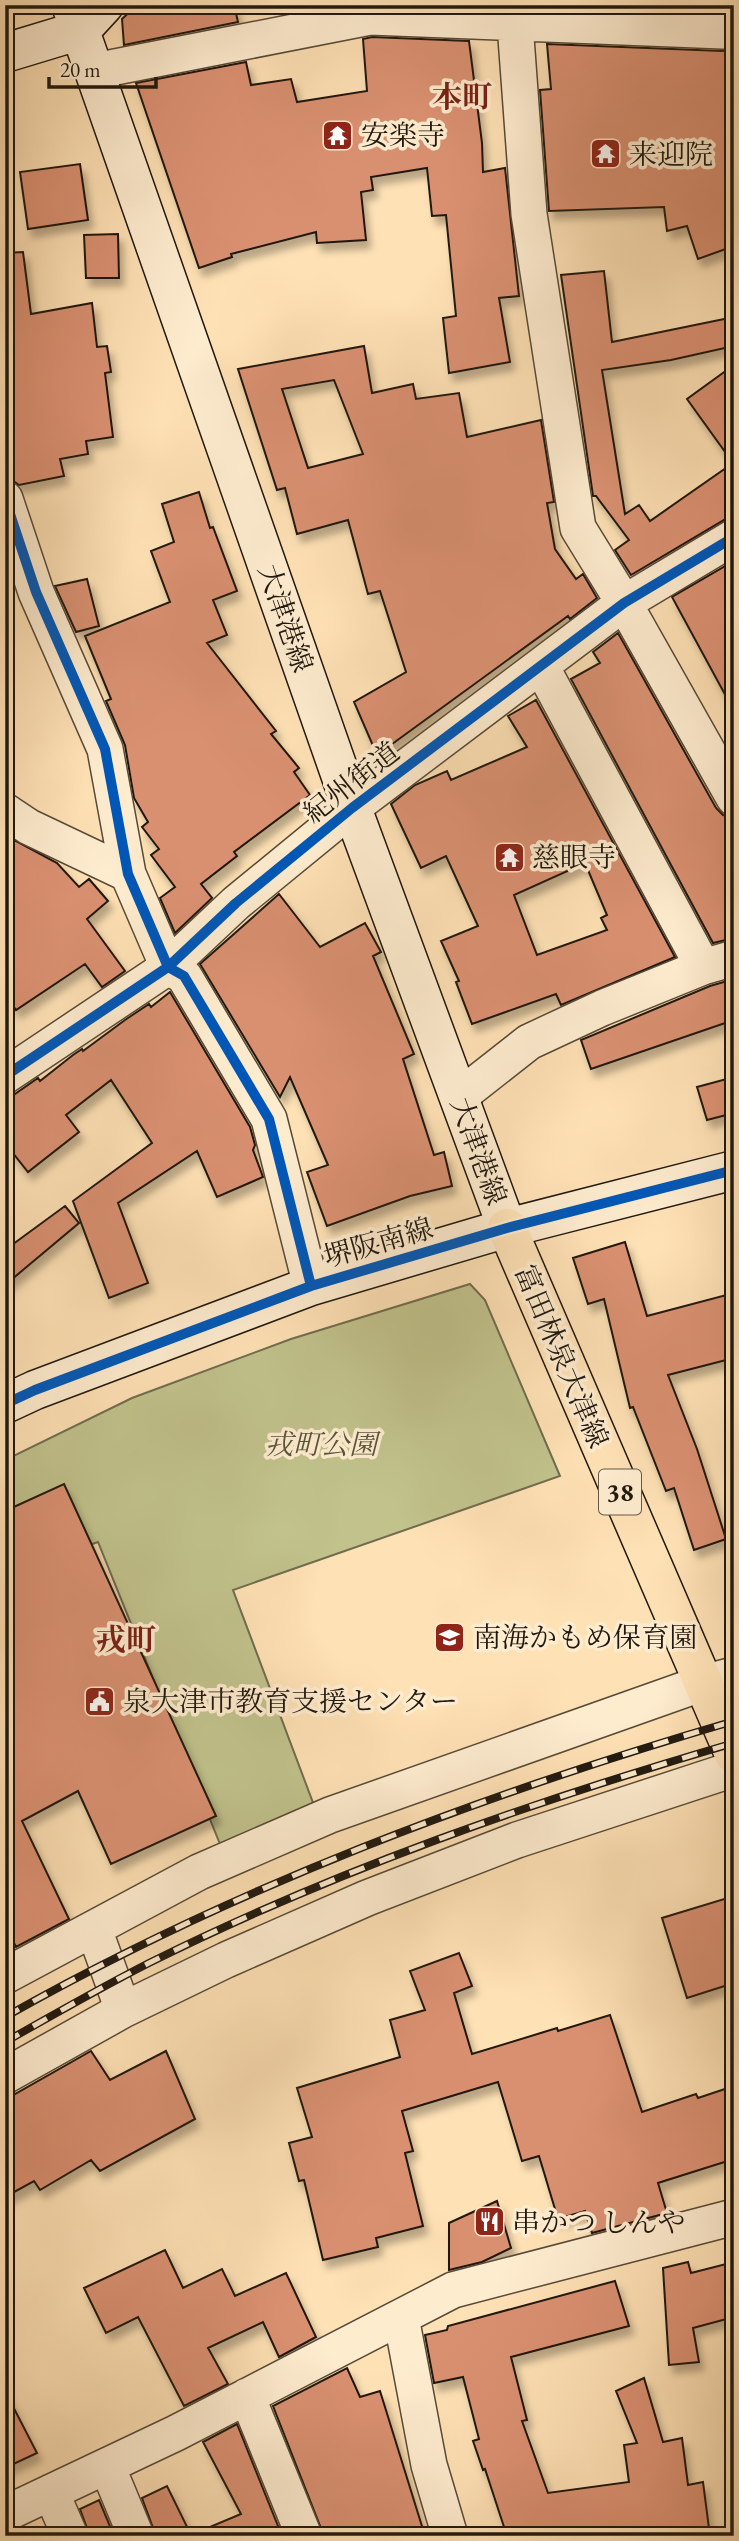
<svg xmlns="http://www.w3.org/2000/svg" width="739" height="2541" viewBox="0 0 739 2541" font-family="'EB Garamond','Noto Serif JP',serif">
<defs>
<filter id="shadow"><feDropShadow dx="4.5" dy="8" stdDeviation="3.5" flood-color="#0004"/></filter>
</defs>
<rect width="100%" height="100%" fill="#fee1b5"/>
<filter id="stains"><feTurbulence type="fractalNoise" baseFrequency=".00286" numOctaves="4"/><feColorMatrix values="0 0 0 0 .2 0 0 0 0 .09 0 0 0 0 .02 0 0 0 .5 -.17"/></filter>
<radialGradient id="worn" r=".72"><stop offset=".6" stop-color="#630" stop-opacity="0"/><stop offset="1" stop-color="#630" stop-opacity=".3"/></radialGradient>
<path fill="#c1c28c" stroke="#706d4e" stroke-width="2" d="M470,1284l15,16 75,176 -327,114 82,218 -93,41 -124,-307 -93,32v-114l127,-62 159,-59z"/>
<path fill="#d99071" stroke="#20180f" stroke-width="2" fill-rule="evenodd" filter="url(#shadow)" d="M137,5h97l4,17 -114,23 -2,-26z
M582,5h149v3l-10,3z
M372,37l97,4 13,102 1,29 22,-4 14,128 -20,2 11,64 -61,11 -6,-55 13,-2 -10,-101 -14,1 -5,-48 -56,9 2,13 -12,2 5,48 -49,3 -1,-11 -85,22 1,3 -33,11 -63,-185 110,-21 5,23 40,-6 6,23 70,-11 -4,-52z
M547,44l175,7 12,-2v197l-36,13 -11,-33 -20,5 -3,-24 -115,4 -9,-121 11,-1z
M80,164l8,56 -60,9 -8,-57z
M118,234l1,44h-33l-2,-43z
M23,252l8,62 61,-11 5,44 10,-1 4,26 -6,1 8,64 -27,4 2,13 -28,5 4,17 -45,9 -7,-5 -7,-30v-197z
M604,271l8,71 122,-25v29l-63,14 -69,10 23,144 14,-9 11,16 83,-58 -46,-64 47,-34v152l-10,3 -93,55 -16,-25 14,-10 -33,-44h-3l-32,-221z
M364,346l8,47 41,-9 3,15 43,-6 8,44 74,-17 13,82 -7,1 8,46 21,30 7,-5 14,24 -27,21 -2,-3 -191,139 -23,-53 52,-30 -26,-81 -12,3 -20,-74 -51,14 -12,-46 -8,2 -39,-121zM334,380l29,74 -55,14 -26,-79z
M199,492l11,36 3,-1 24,64 -24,9 14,35 -20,8 69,88 -5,3 28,34 -5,4 16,23 -76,57 3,4 -36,28 11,14 -37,35 -15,-35 15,-11 -24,-32 8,-6 -17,-22 6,-5 -14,-24 -9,-53 -19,-44 5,-2 -26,-63 85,-34 -19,-51 23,-9 -12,-38z
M734,561v150l-62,-114z
M87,579l12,47 -23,6 -21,-46z
M618,633l98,175 7,7 11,3v120l-21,5 -142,-264 29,-16 -7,-11z
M536,700l139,257 -114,48 -5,-11 -84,30 -16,-42 3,-1 -18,-40 37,-15 -32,-70 -25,12 -30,-64 24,-19 32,-14 4,9 76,-33 -19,-31zM585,863l22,52 -6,3 6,12 -70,25 -23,-60z
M5,835l52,28 22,24 10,-8 19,22 -21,18 38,52 -23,16 -17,-23 -69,46 -11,-16z
M279,894l41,53 45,-24 16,29 -8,4 41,98 -11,5 31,96 10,-3 8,34 -42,10 -83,30 -20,-54 21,-7 -38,-88 -10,20 -80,-133z
M734,979v41l-143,49 -10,-29 129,-54z
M170,992l80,135 5,18 -2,5 10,27 -46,20 -20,-46 -79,52 30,80 -39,15 -36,-97 79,-58 -41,-63 -45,35 13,17 -51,40 -23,-29v-42l33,-23 2,3 33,-26 9,-6 1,2 42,-31 24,-16 2,3z
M734,1077v36l-27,7 -10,-33z
M65,1206l14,17 -74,62v-35z
M625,1242l22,74 87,-23v65l-66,17 29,74 29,90 -32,11 -20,-62 -8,3 -33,-84 -3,1 -26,-109 -16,5 -15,-46z
M64,1484l152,332 -105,48 -33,-73 -56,30 47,98 -53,28 -11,-22v-414z
M734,1896v87l-47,15 -25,-80z
M459,1953l13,33 -18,7 18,61 85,-26 1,3 52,-16 32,97 54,-18 2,4 36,-12v73l-76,24 9,30 -75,20 -7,-22 -27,8 -19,-63 -17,5 -24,-79 -96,29 11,40 -8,2 18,73 -47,12 2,9 -55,13 -19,-80 -5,1 -10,-38 23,-6 -15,-49 103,-31 -10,-37 35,-10 -15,-39z
M91,2051l19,29 56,-29 29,68 -95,52 -9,-11 -51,30 -6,-9 -29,16v-101l10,-2z
M497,2201l14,47 -29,14 -33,8v-47z
M165,2250l18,38 39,-19 13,27 51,-23 30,64 -37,20 -16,-35 -55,26 20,36 -44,22 -46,-89 -32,16 -22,-45z
M688,2262l3,11 43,-11v55l-41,11 6,34 -30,3 -6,-97z
M615,2281l14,45 -118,31 16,63 -5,1 26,72 81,-11 -5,-37 13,-2 -21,-52 28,-13 19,64 19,-4 6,47 15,-3 7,54h-203l-22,-67 -2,1 -10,-29 6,-2 -16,-62 -29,6 -9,-48 22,-5 1,-4z
M347,2368l13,29 20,-6 45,145h-101l-51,-130z
M5,2391l32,62 -32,15z
M237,2424l45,112h-126l-14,-38 25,-12 24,49 50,-21 -38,-72z
M99,2500l15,36h-24l-10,-27z"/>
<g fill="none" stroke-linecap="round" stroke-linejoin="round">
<defs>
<path id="street" d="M515,24l14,190 49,314 46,75 110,195
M95,71l275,-54 353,14 11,-3
M5,499l31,93 69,157 23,125 40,93 16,9 85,143 42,167
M541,666l162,301 31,-9
M5,811l24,16 99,47
M5,1076l163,-109 68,-64 116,-95 272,-205 110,-66
M459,1097l70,-55 73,-34 101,-41
M94,1929l29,81
M5,1976l194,-104 131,-57 373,-132 31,-8
M5,2076l118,-66 103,-50 141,-62 150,-58 217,-71
M401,2317l28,148 21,71
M247,2396l57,140
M107,2466l29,70
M51,2492l19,44
M5,2514l171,-81 277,-143 281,-73"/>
<path id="secondary" d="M71,5l281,803 155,420
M5,53l76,-23 23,-25
M5,1404l30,-14 276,-104 196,-58 227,-58"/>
<path id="primary" d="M507,1228l227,526"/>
</defs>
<use href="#street" stroke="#584a38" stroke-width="38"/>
<use href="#secondary" stroke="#20180f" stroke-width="41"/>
<use href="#primary" stroke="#20180f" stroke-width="41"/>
<use href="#street" stroke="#feeccf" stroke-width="35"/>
<use href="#secondary" stroke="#feeccf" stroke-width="38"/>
<use href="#primary" stroke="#fee1b5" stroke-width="38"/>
<defs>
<path id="rail" d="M5,2017c230,-130 476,-222 729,-296
M5,2042c48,-27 95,-54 144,-79 187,-93 385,-162 585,-220"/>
</defs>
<use href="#rail" stroke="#20180f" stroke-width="8"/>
<use href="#rail" stroke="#feeccf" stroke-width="5" stroke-dasharray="16" stroke-linecap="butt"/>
<defs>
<path id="cycleway" d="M5,499l31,93 69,157 23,125 40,93 16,9 85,143 42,167
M5,1076l163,-109 68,-64 116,-95 272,-205 110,-66
M5,1404l30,-14 276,-104 196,-58 227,-58"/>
</defs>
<use href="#cycleway" stroke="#feeccf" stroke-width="15"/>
<use href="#cycleway" stroke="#0057b8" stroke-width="10"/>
</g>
<defs>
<symbol id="temple-square" viewBox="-11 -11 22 22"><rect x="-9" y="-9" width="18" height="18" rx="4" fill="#8f2418" stroke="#feeccf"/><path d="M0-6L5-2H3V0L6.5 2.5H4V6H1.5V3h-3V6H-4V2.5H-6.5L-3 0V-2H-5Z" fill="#fff"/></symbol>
<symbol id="school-square" viewBox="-11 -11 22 22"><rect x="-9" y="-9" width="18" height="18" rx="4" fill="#8f2418" stroke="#feeccf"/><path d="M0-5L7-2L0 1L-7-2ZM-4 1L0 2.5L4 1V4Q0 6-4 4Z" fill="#fff"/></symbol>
<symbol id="civic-square" viewBox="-11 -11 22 22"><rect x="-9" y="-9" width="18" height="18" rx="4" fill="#8f2418" stroke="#feeccf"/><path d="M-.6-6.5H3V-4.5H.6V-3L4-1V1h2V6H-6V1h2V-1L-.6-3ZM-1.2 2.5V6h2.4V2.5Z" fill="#fff"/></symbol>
<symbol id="restaurant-square" viewBox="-11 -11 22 22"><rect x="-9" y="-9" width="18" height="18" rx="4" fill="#8f2418" stroke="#feeccf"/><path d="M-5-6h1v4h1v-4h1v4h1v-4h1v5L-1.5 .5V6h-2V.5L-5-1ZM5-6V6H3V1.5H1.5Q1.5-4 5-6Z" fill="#fff"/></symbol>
</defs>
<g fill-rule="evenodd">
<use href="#temple-square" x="320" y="118" width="35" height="35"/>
<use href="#temple-square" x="588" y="136" width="35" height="35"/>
<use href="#temple-square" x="492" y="840" width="35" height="35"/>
<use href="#school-square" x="432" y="1620" width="35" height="35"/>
<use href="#civic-square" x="82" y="1684" width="35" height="35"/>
<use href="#restaurant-square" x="472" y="2204" width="35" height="35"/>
</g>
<g text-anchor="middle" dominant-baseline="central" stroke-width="7" stroke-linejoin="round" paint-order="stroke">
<rect fill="#feeccf" stroke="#635849" stroke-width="2" x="599" y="1469.5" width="42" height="45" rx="5"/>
<g font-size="26" font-weight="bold" fill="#20180f">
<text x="620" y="1492">38</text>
</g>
<g font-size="28" fill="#20180f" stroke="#feeccf" text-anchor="start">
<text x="361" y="135">安楽寺</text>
<text x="629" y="154">来迎院</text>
<text x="532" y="857">慈眼寺</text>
<text x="473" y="1637">南海かもめ保育園</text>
<text x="123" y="1701">泉大津市教育支援センター</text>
<text x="512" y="2222">串かつ しんや</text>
</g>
<g font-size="28" fill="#20180f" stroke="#feeccf">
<text transform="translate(286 618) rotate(71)">大津港線</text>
<text transform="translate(351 782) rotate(-38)">紀州街道</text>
<text transform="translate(479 1151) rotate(70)">大津港線</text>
<text transform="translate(378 1242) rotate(-16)">堺阪南線</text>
<text transform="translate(562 1356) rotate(67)">富田林泉大津線</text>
</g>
<g font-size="28" font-style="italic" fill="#58543b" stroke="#feeccf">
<text x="321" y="1444">戎町公園</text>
</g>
<g font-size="30" font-weight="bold" fill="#7a1f14" stroke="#feeccf">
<text x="462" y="96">本町</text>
<text x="126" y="1639">戎町</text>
</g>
</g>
<rect width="739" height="2541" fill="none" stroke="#fee1b5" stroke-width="28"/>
<rect x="7" y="7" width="725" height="2527" fill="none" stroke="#20180f" stroke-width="3.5"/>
<rect x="14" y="14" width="711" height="2513" fill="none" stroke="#20180f" stroke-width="2"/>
<path d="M49 77v10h107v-10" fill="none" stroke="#20180f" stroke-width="3.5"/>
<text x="60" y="77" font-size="21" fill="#20180f" stroke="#feeccf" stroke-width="5" paint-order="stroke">20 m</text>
<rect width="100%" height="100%" filter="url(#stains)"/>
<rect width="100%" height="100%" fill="url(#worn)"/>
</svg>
